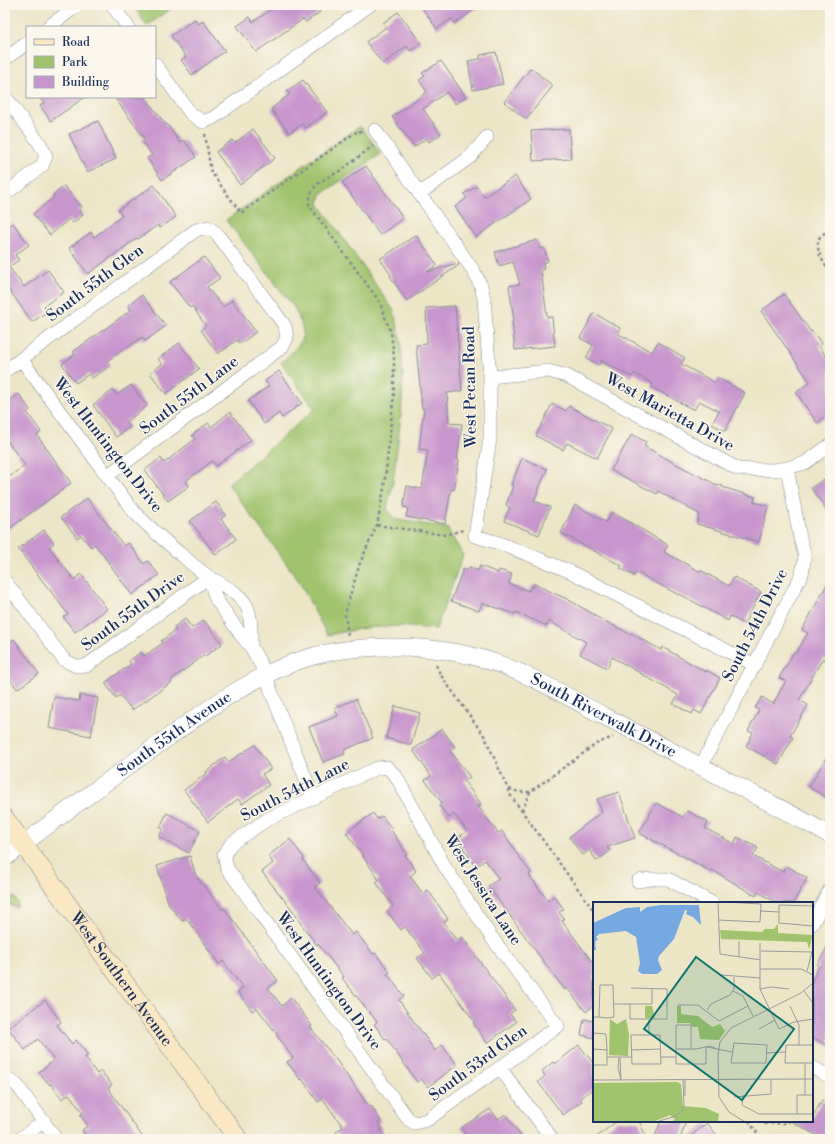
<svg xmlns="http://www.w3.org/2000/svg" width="835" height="1144" viewBox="0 0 835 1144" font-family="'Libre Bodoni',serif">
<rect width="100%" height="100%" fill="#fbf7ec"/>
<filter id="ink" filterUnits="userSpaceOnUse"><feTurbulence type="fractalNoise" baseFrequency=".025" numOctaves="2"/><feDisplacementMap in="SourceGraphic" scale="8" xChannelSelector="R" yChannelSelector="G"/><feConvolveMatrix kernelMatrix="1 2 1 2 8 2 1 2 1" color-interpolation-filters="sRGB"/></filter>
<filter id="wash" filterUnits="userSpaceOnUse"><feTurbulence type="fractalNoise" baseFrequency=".012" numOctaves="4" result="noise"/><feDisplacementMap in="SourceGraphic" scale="16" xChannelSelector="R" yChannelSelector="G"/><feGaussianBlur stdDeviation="0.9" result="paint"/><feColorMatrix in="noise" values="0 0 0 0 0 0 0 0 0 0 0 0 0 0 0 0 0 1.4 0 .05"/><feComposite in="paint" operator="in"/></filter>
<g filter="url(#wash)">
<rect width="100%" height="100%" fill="#ece5c6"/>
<path fill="#a0c46e" stroke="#5e7a66" d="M133,5h43l-29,21z
M360,126l21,28 -60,40 -2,10 75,107 7,31 2,36 -2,38 -8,66 -6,26 6,11 54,9 16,27 -27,74 -38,-3 -33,2 -38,7 -28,-54 -71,-97 87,-75 -34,-46c23,-23 29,-25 12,-57l-67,-86z
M5,894l10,4 3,5 -1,5 -12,-5z"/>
<g id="blocks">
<path fill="#c796cd" d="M278,5h37l5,7 -14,10 -3,-3 -47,33 -19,-26 13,-9 3,5z
M420,5h61l-26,18 -4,-4 -14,10z
M398,12l23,31 -11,8 -3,-5 -24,18 -17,-22 20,-15 -3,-4z
M195,19l3,5 5,-3 22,30 -33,24 -11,-15 5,-3 -15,-21z
M496,52l7,32 -30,6 -5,-29 12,-2v-4z
M441,61l25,36 -11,7 -8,-12 -24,17 18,25 -12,8 -2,-4 -13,9 -22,-30 35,-25 -8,-12 6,-4 -3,-3z
M531,68l22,18 -27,33 -22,-17z
M303,80l24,32 -21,16 -4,-4 -13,9 -18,-24 19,-15 -3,-3z
M39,97h46l-34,24 -11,-15 4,-3z
M114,97h31l21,28 1,-1 13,19 4,-3 12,17 -34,23 -15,-22 5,-3 -10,-14 3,-2z
M98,121l18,38 -29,13 -18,-38z
M253,129l22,29 -35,27 -24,-33 16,-12 3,3z
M569,129l2,30 -38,2 -2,-30z
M366,166l37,52 -23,17 -38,-53z
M515,176l16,23 -55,38 -21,-30 12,-9 -3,-4 13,-8 7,11z
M154,185l22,32 -16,11 -2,-3 -20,14 -1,-1 -49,36 -19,-26 22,-16 3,5 28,-21 -4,-6z
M64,186l18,21 -3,3 4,5 -10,8 -4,-4 -19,16 -17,-21 21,-17 -1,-2z
M13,223l16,22 -14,10 4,5 -10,7 15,20 24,-17 16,22 -20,14 3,6 -15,10 -27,-38v-56z
M416,235l21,30 -10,7 31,-9 1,2 -52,36 -17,-25 1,-1 -11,-16z
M537,240l3,9 4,-1 4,13 -5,2 1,6 -3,1 6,47h5l3,29 -40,4 -3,-30h2l-5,-34 11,-2 -7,-22 -14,4 -4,-14z
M204,257l16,21 -13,9 16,20 9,-7 24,32 -16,12 -3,-4 -19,14 -17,-24 5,-4 -14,-20 -2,2 -20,-26z
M784,294l27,38 1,-1 10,13 -3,2 11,16v51l-13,10 -21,-31 14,-10 -49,-71z
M142,295l24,31 -21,15 -3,-4 -15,11v-1l-20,14 3,5 -18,12 -3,-4 -13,9 -14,-19 13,-10 -2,-2 58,-42 -3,-5z
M455,306l7,85 -15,2 2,30 13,1 -5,36h2l-5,30 -3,-1 -6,35 -39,-7 2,-9 -5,-1 4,-21 15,3 6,-39 -9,-1 5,-41 -2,1 -6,-64 11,-1 -1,-36z
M594,313l26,15 -3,5 35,19 6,-10 27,16 -4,6 35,19 2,-5 27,15 -20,38 -13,-7 7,-13 -20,-10 -5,9 -43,-23 2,-3 -19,-11 -2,4 -31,-16 -2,4 -13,-7 7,-13 -13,-7z
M179,343l20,26 -33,25 -16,-21 12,-9 -4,-5z
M279,371l23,32 -20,15 -3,-5 -15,11 -16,-23 21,-15 -4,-5z
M131,385l16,21 -21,16 4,5 -14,10 -23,-32 20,-15 4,5z
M19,394l11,16 -3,2 14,20 -4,3 34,48 -66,49v-52l20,-15 -20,-27v-34z
M552,404l14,7 3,-5 43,23 -15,29 -30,-15 -4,7 -27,-14z
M230,412l21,28 -35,26 -4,-5 -26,20 3,5 -21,15 -23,-31 16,-12 3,5 31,-24 -3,-4 16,-12 3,4z
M632,434l14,8 -2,4 34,19 37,19 8,2 -1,1 33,10 -1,5 14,4 -9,36 -62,-18 2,-10 -41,-23 -1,3 -46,-24z
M522,458l25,11 -13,32 16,6 -11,28 -35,-14 6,-14 -4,-2 7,-19 -2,-1z
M824,479l6,9v26l-19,-26z
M87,498l37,48 5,-3 15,21 4,-3 11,14 -27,20 -37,-51 -4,3 -10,-12 -4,3 -16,-21z
M216,502l10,13 -5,4 15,20 -20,16 -26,-34z
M575,505l31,17 6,-10 56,33 -4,7 35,19 1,-1 29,16 5,-9 27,15 -17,32 -14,-8 -2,5 -48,-27 -1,1 -43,-23 -2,4 -14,-8 2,-2 -61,-33z
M44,530l10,13 -5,4 25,33 7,-6 26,35 -32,23 -12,-15 5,-3 -50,-65z
M480,566l18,7 1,-3 13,4 -3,10 20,7 2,-5 2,1 1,-3 33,15 28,16v1l35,18 1,-1 30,17 1,-3 44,25v-2l14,8 -19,36 -7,-4 -2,4 -19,-10 5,-9 -66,-38 -5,11 -27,-14 6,-12 -37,-21 -2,5 -31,-14 -1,2 -33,-11 -3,8 -28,-10 12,-32 4,2 2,-4 9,4z
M830,579v84l-7,-5 -24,42 9,5 -18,31 3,2 -15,26 -32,-18 7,-13 -5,-2 11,-21 -4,-2 7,-11 11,7 13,-23 -7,-3 15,-26 2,1 12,-20 -6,-3z
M185,619l7,9 12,-8 18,24 -18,13 -1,-1 -32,24 1,2 -40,28 -12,-15 -4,3 -11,-15 26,-19 -2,-3 12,-9 3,4 19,-13 -2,-2 15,-11 -2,-3z
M14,639l25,35 -22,15 -12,-17v-26z
M80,695l18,3 -7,38 -42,-8 5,-31 25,4z
M356,699l17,39 -29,12 1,4 -22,8 -14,-35 29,-11 -3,-8z
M395,706l25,7 -9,32 -25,-7z
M442,729l13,18 -5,4 20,26 -6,4 17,23 -3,2 20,27 4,-2 13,19h-1l17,23 -2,2 19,26 6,-5 10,13 -5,3 5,7 -2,2 32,43v41l-8,7 -19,-24 -2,2 -18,-24 -59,-80 11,-7 -14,-19 -9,7 -19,-28 10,-8 -13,-17 -5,4 -10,-13 3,-2 -17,-23 6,-4 -18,-26z
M255,745l16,24 -9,5 7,11 -27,19 -4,-5 -30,23 -24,-32 23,-17 -1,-1 19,-15 3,5z
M830,751v49l-21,-13z
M619,792l16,46 -28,9 3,4 -13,10 -8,-11 -6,5 -14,-18 33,-25 -5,-13z
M656,803l27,14 4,-6 21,11 -3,6 29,16 3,-7 21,11 -5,8 30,16 4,-6 20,12 -14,25h-16l-19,-11 -2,4 -44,-26 -1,2 -19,-11 -53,-28z
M167,813l33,18 -11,22 -30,-16 4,-8 -3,-2z
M373,813l4,6 5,-3 10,13 -1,1 16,24 -2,1 11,16 -6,5 13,18 5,-4 20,29 -4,3 13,19 5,-4 53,73 -5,4 6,8 -29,21 -14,-20 2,-1 -36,-49 -7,5 -15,-20 8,-5 -20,-26 -4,3 -14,-19 6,-5 -17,-24 3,-2 -16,-24h1l-18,-23z
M290,839l14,19 -1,2 17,23 -5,4 37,48 4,-3 17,22 2,-1 15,19 -3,2 17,22 -5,4 19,28h1l16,23 7,-6 15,20 -29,22 -7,-8 -4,3 -31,-44 -1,1 -11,-15 3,-2 -35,-44 2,-1 -26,-33 -1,1 -21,-28 1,-1 -35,-44 11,-9 -5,-7z
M190,856l6,20 26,33 2,-1 54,73 -10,7 14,18 9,-8 21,28 -2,1 27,34 32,46 2,-1 10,15 -3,2 4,6 -2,1 8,9h-47l-5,-7 7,-5 -20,-28 -5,3 -16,-23 -1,1 -14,-18 6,-4 -17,-24h1l-20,-26 -5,3 -14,-19 5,-4 -20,-27 -4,3 -33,-46 -4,3 -13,-16 -12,-39z
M830,942v105l-18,-10v-57l7,-14 -2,-1z
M45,1000l16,22 -4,3 15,19 4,-4 12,15 -3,2 12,17 4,-3 11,14 -4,3 36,51h-55l-7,-9 6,-4 -8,-11 3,-2 -14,-19 -7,5 -11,-15 -1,1 -11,-13 15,-12 -16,-21 -13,11 -17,-22z
M584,1019l10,2v17l-13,-3z
M579,1045l15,19v24l-14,10 2,3 -19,14 -25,-33 7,-6 -3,-5 11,-9 2,2z
M822,1100l8,4v35h-7l-32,-18h21v-2z
M490,1109l8,10 7,-5 18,25h-54l-8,-11z
M617,1121h22l8,18h-53z
M661,1121h25l-6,18h-26z
M707,1123l13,16h-33z"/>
</g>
</g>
<g filter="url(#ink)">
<use href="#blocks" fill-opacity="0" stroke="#848a92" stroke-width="1"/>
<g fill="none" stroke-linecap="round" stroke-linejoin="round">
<defs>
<path id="minor" d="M112,5l16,22
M48,27l30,-22
M5,59l22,-16
M155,64l36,50 12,8 10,-4 157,-113
M5,96l35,48 6,12 -4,10 -37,28
M375,130l98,140 8,16 3,13 6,78v62l-15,97 24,7 70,28 186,94
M419,194l51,-37 17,-20
M21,359l113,153c16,16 33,31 50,45 8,7 16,14 25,20 13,8 31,15 38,30 5,10 4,28 4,40
M5,371l191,-141 12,-3 9,7 68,92 2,12 -5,9 -175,129
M490,377l58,-6 19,5 171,93 35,1 14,-2 18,-5 25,-18
M209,577l7,22 25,36 10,12 15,27 5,17 42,106
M5,581l59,79 12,6h10l123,-89
M701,766l101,-192 3,-18 -5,-18 -13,-70
M387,767l9,9 49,91 47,71 66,88 -131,94 -12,3 -7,-4 -181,-251 -3,-14 8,-11 36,-24 109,-51z
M638,881l13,-2h17l44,24
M812,924l18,-35
M812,1067l18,10
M500,1068l52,71
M5,1077l12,8 39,54
M20,1139l24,-18"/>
<g id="tertiary">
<path id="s1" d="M5,858c48,-37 97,-73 147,-109 45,-32 90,-67 143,-87 56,-21 141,-19 198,0 37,12 78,37 113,55 75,39 150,78 224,118"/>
</g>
<g id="secondary">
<path id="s2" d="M5,819l233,320"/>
</g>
</defs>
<use href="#minor" stroke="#848a92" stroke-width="14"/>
<use href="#tertiary" stroke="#848a92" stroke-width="18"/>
<use href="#secondary" stroke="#848a92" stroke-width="20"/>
<path stroke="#848a92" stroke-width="2.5" stroke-dasharray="3 3" stroke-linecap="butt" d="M205,134l6,38 30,41 118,-83 3,4
M830,229c-3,2 -7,5 -10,8 -7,10 4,27 10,35
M377,525l68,10 18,-5
M348,635l-3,-20 2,-9 13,-43 17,-38 7,-37 10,-94v-37l-3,-24 -12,-32 -70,-96 1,-10 6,-10 10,-7 14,-7 33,-25
M436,665l4,9 45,63 26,59 83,115
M509,789l10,3h11
M522,811l8,-19 66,-48 17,-7
M749,1121l12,18
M760,1121l2,3 26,-1 1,-2"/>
<use href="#minor" stroke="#fff" stroke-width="13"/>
<use href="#tertiary" stroke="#fff" stroke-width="17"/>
<use href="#secondary" stroke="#fae7c3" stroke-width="19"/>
</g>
</g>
<g text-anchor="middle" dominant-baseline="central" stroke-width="3" stroke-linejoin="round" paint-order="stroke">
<g font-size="16" fill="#1b2f5e" stroke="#fbf7ec">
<text transform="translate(95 283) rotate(-37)">South 55th Glen</text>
<text transform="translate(470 387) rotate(-91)">West Pecan Road</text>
<text transform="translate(189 395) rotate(-37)">South 55th Lane</text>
<text transform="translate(670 412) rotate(29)">West Marietta Drive</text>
<text transform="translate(108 445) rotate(52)">West Huntington Drive</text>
<text transform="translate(133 611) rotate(-36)">South 55th Drive</text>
<text transform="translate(755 625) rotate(-63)">South 54th Drive</text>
<text stroke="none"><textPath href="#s1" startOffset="675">South Riverwalk Drive</textPath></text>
<text stroke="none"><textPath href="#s1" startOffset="210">South 55th Avenue</textPath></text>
<text transform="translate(295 790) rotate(-27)">South 54th Lane</text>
<text transform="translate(483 890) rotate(57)">West Jessica Lane</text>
<text stroke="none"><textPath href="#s2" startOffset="198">West Southern Avenue</textPath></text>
<text transform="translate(329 981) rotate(54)">West Huntington Drive</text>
<text transform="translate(478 1063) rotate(-36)">South 53rd Glen</text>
</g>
</g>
<g transform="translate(593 902)">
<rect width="220" height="220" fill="#ece5c6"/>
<path d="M185,22v9l35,2 -4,14 -2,-7 -86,-3 -1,-9 42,2 3,-3h9zM52,104h7l3,12h-10zM84,104h4v8l17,2 14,11 8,-3 5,7 -6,9 -19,-1 -2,-12h-5l-3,-4h-13zM17,117l7,5 9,-5 3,15 -1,22 -19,-1zM84,180l4,2 2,22 23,2 13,6 -1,8h-46l3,-3 -5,-4 -17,7h-60v-39z" fill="#a0c46e"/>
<path d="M68,3h38l2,20 -8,-8 -7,-3 1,-4h-2l-11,29 -15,17 -1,4 4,10 -5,4h-15l-4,-3 2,-8 -4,-26 -10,-6 -27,3 -3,3 2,2 -3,3 1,8h-3v-27l33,-15 14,-1v5l7,-5z" fill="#76a8e1"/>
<path fill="none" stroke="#989c9c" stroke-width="1" d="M125,0l2,52 41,6M220,4l-34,-1v18l34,3M167,9l19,1M125,18l42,2 1,-18 -36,-2M146,39v16M167,41v46l19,40 15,-7 19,-3M168,49l51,1 -5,19M167,67h41l12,6M129,73l38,3M167,87l11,-2 18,2M140,89l10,5 10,20M211,89l9,12M21,102h38v-15M37,102v15h37v-30l-36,-1M85,103h20l21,16 29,-15M197,104l9,19v20M114,108l4,-6 19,-9 4,-6v-12M0,115h6l8,1 7,-1 -1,-32h-13l-1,32M56,118v14M166,127l16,-9M0,131l13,1 1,16v15h-14M38,133h29l1,29h-29zM141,141l33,2 -1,18h-35zM220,143h-27l-1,18h28M114,145l25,5M0,147l14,1M83,147h20l14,-3 5,2M98,147v-24h-15v39h30v-17M38,148l30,-1M174,151l19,-1M14,155h24M26,155l-1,10 3,13M68,155h15M27,156l1,21M212,161v32M0,178l220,-1M150,193l-1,10 17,9h54M92,194v-16M141,195l37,-3v-15M204,212v-19h16M63,220l20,-6 6,-5 2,-6 -1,-25M152,220l-16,-10 -10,-15 -1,-42 2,-13 11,-14 70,-35 12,-10"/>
<path fill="#0f766e" fill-opacity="0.15" stroke="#0f766e" stroke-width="2" d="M103,55l98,72 -52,71 -98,-71z"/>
<rect width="220" height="220" fill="none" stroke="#1b2f5e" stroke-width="2"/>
</g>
<rect width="835" height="1144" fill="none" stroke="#fbf7ec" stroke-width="20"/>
<rect x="26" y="26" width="130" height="72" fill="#fbf7ec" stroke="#a1a7b3"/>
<rect x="34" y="39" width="20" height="6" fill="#fae7c3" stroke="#a1a7b3"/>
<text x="62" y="46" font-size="12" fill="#1b2f5e">Road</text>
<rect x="34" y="56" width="20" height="12" fill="#a0c46e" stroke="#a1a7b3"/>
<text x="62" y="66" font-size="12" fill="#1b2f5e">Park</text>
<rect x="34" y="76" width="20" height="12" fill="#c796cd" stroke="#a1a7b3"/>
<text x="62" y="86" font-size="12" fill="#1b2f5e">Building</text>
</svg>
